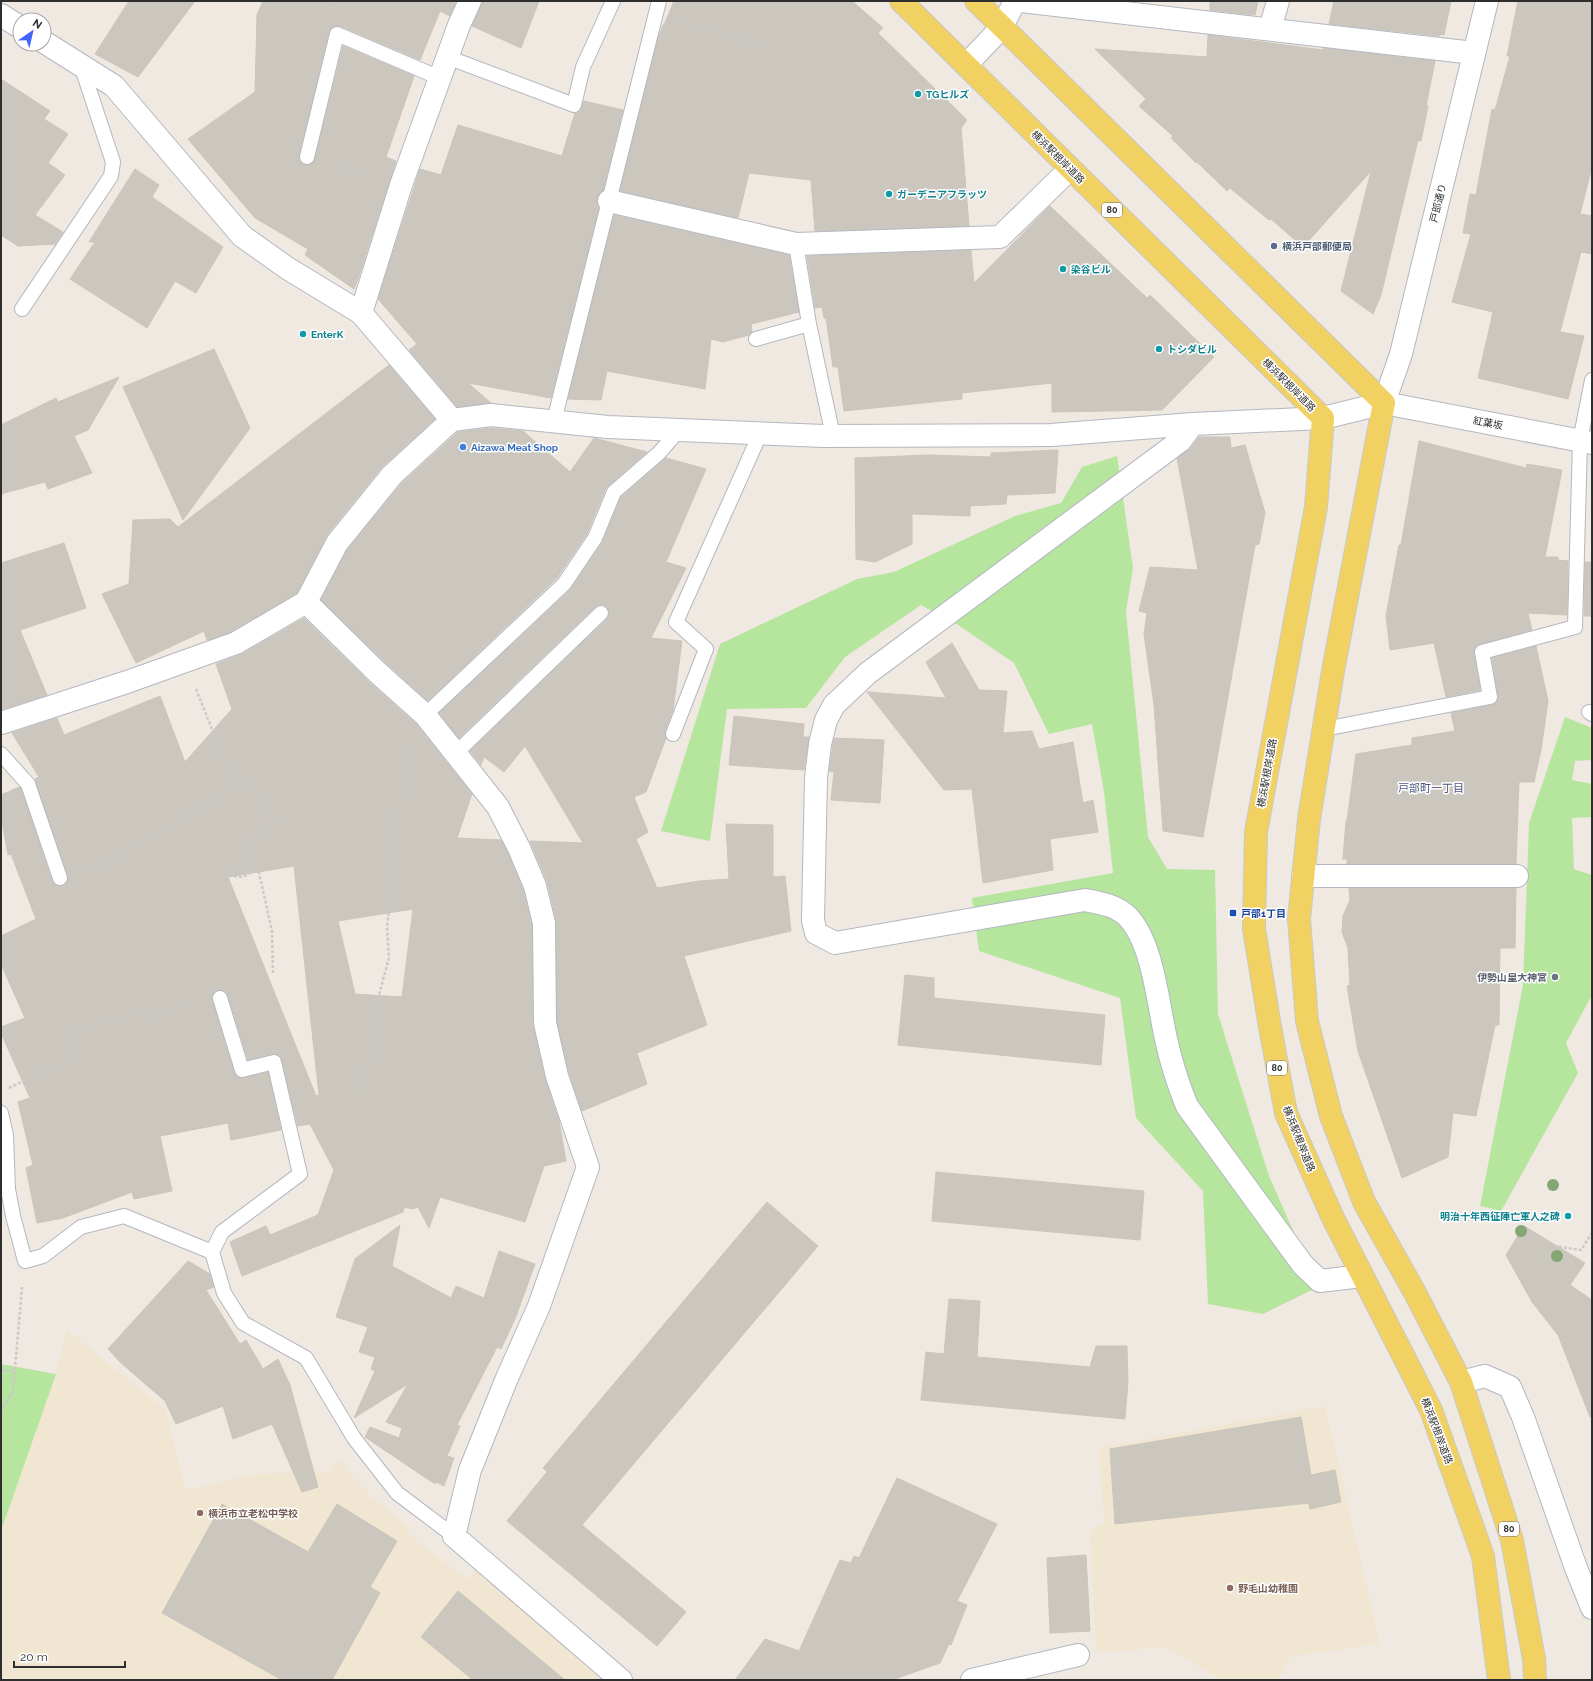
<svg xmlns="http://www.w3.org/2000/svg" width="1593" height="1681" viewBox="0 0 1593 1681" font-family="Raleway,'Noto Sans JP',sans-serif">
<rect width="100%" height="100%" fill="#efe9e1"/>
<path fill="#f0e6d1" d="M67,1330l98,79 21,81 70,-16 73,-2 9,-12 35,39h2l34,29 -1,6 59,46 10,-11 124,111h-600v-149l55,-157z
M1325,1406l55,238 -89,12 -13,24h-57l-55,-33 -70,6 -6,-122 14,-8 -5,-75z"/>
<path fill="#b6e59e" d="M1117,456l16,112 -7,44 22,225 19,32 48,1 3,144 51,162 49,111 -55,27 -55,-10 -5,-113 -67,-73 -16,-120 -141,-47 -7,-53 141,-25 -9,-81 -12,-68 -43,10 -35,-71 -56,-38 -37,-20 -76,52 -39,51 -79,1 -17,132 -49,-10 59,-187 137,-65 37,-7 121,-56 46,-13 21,-36z
M1565,717l27,11v32l-17,1 -3,19 20,4v33l-20,1 2,51 18,6v120l-26,48 12,30 -77,138 -21,-5 43,-221 6,-162z
M1,1364l55,10 -55,157z"/>
<path fill="#cbc7bf" stroke="#cbc5ba" fill-rule="evenodd" d="M129,1h66l-57,76 -43,-23z
M263,1h193l-6,15 -10,-5 -20,49 -80,-34h-4l-4,2 -3,4 -30,123v5l6,5h5l5,-6 28,-113 71,30 -28,81 10,4 -37,115 -5,13 -49,-34 3,-6 -53,-31 -67,-79 67,-47 2,-77z
M482,1h57l-18,47 -49,-22z
M674,1h178l31,27 -5,5 89,87 -6,8 8,98 -154,5 -4,-51 -62,-7 -11,45 -118,-27 38,-152 5,-14h1z
M1210,1h48l-3,14 -45,-5z
M1334,1h117l-7,34 -4,-1v2l-111,-12z
M1518,1h74v166l-12,47 12,2v38l-11,-2 -21,80 24,4 -16,63 -90,-21 15,-66 -41,-10 19,-68 -8,-1 7,-39 6,1 16,-86 3,1 15,-54h-3z
M1208,35l115,15 1,-2 111,13 -9,45h2l-7,35 -3,-1 -37,155 -8,19 -32,-23 30,-120 -68,76 -32,-28 -2,1 -39,-32 -3,3 -30,-29 -1,1 -25,-25 2,-2 -34,-30 7,-7 -51,-50 112,8z
M1,79l49,32 -6,8 24,15 -20,29 17,12 -30,40 28,17 -8,12 -37,2 -17,-11z
M584,101l39,9 -20,81 -6,7 2,9 -48,191 -83,-15 23,20 -34,4 -48,-57 8,-6 -39,-45 42,-130 21,6 17,-50 104,31 13,-43 5,-2z
M135,169l24,16 -7,12 71,50 -27,46 -21,-12 -28,47 -77,-49 25,-37h-6z
M1050,206l97,92 3,-3 64,62 -52,53 -110,2v-29l-90,10v6l-118,12 -6,-44h-5l-7,-49h-2l-2,-11 -7,1 -8,-52 164,-6 3,33z
M614,215l175,40 10,57 -48,12 1,8 -3,3 -26,7 -12,-3 -6,50 -98,-18 -6,29 -33,-1z
M214,349l36,79 -67,92 -60,-133z
M389,365l46,54 -53,48 -55,68 -30,58 -66,39 -24,8 -3,-9 -68,32 -34,-69 27,-10 4,-64 37,-1 8,8z
M119,377l-31,53 -14,6 18,37 -44,16 -3,-7 -44,12v-69l55,-27 2,4z
M491,428l32,3 47,41 24,-34 53,14 -41,36 -19,46 -30,44 -129,123 -42,-38 -65,-63 26,-50 54,-66 57,-52z
M1199,437h31l1,11 14,-3 20,68 -6,31 -4,1 -52,292 -40,-6 -9,-126 -10,-71 3,-21 -8,-2 11,-44 48,3 -21,-112 13,-9z
M1419,441l107,27 1,-4 35,6 -17,87h13v3l10,1 -1,54 -39,-2 4,17 -56,16 -2,7 6,37 -34,7 -12,-54 -44,7 -4,-34 13,-71h2z
M1058,450l-3,43 -48,2 -1,9 -36,2v10l-58,-2v30l-37,18 -19,-3 -1,-101 74,-3 62,2v-4z
M666,458l40,11 -40,93 20,6 -35,70 31,3 -9,69 -8,21 1,7 -20,54 -12,5 14,35 -12,7 21,49 42,-7 30,-2 -3,-55 47,1v52l12,-1 6,55 -107,25 23,69 -70,28 10,31 -65,27 -13,-38 -12,-51 -1,-102 -9,-39 -17,-40 53,2 -58,-97 -21,26 -20,-15 -3,8 -11,-14 137,-132 2,-4 -2,-8 -4,-2 -8,2 -136,131 -20,-25 131,-123 32,-47 19,-46z
M64,543l22,65 -66,22 27,65 -46,15v-147z
M1585,562h7v54h-8z
M304,618l64,63 48,43 56,70 -15,44 44,2 7,13 15,37 9,35 1,101 12,53 14,42 7,40 -22,5 -19,56 -85,-25 -11,31 -11,-21 -6,2 -8,-2 -1,5 -161,64 -12,-34 36,-16 4,9 48,-20 16,-45 -24,-46 -12,2 -18,-70 -8,-2 -24,6 -20,-64 -3,-4 -7,-2 -4,3 -2,7 22,72 2,4 8,2 24,-6 13,58 -50,10 -3,-17 -68,13 12,55 -38,8 -2,-7 -69,26 -26,5 -11,-55 7,-3 -15,-63 12,-4 -29,-65v-6l24,-9 -24,-54v-28l35,-17 -25,-65 -3,1 -7,-40v-20l18,-8 2,1 31,93 6,5h4l4,-2 2,-5 -33,-100 4,-2 -27,-44 45,-15 7,17 96,-39 25,66 47,-53 -16,-45 26,-10zM294,866l25,229 -3,1 -88,-219zM413,909l-11,88 -47,-3 -17,-73z
M952,643l27,47 28,1 -4,42 29,-2 7,18 34,-7 10,61 10,-3 5,32 -48,7 3,31 -70,13 -11,-94 -28,1 -77,-98 79,6 -20,-36z
M1536,646l12,55 -7,49 -7,32h-15l-3,82h-169v-5h-4l3,-38h1l9,-67 56,-9v-7l43,-7 -4,-18 41,-8 6,-5v-4l-6,-38z
M734,716l70,8 -1,13h6l-5,33 -75,-5z
M834,738l50,2 -4,63 -49,-3 3,-28 -5,-1z
M1349,888h167l-1,60h-15l-1,77h-4l-19,91 -23,-3 -5,44 -46,21 -44,-127 -11,-65 3,-1 -2,-37 -6,-16 1,-16 7,-16z
M905,975l29,3v20l171,17 -4,50 -203,-20z
M936,1172l208,19 -4,49 -208,-19z
M767,1202l51,44 -236,279 104,87 -29,34 -150,-125 40,-49 -4,-4z
M400,1225l-8,41 59,32 5,-12 28,12 15,-47 36,13 -20,55 -14,30 -4,-2 -40,78 3,1 -13,30 7,2 -10,28 -8,-4 -1,2 -70,-47 5,-10 29,11 3,-10 -16,-6 22,-38 -54,34 21,-47 -4,-2 4,-12 -16,-5 9,-25 -32,-10 19,-58z
M1524,1226l61,37 -15,22 22,15v117h-2l-32,-82 -26,-33 -26,-47z
M188,1261l22,13 4,13 -8,3 34,54 6,-4 17,29 15,-10 12,26 28,102 -16,5 -30,-68 -39,15 -10,-33 -47,18 -11,-23 -45,-39 -12,-13z
M949,1299l31,2 -3,56 113,10 6,-21h31l1,36 -3,37 -204,-19 5,-48 18,2z
M1301,1417l10,58 24,-5 6,32 -31,7 -1,-6 -194,21 -5,-75z
M897,1478l100,46 -40,77 10,4 -16,40 -2,-1 -9,19 -48,17h-157l30,-41 34,12 41,-91 11,3 3,-7 5,2z
M222,1504l86,48 29,-48 60,37 -27,46 10,6 -48,87h-50l-120,-67z
M1086,1555l4,76 -40,2 -3,-75z
M458,1591l107,89h-92l-52,-43z"/>
<g fill="none" stroke-linecap="round" stroke-linejoin="round">
<defs>
<path id="service" d="M447,57l127,48 9,-38 30,-66
M307,157l30,-123 103,44
M796,244l13,80 24,112
M22,309l89,-133 2,-14 -32,-97
M756,339l53,-15
M554,421l105,-420
M1589,712l3,2
M425,715l139,-131 31,-46 19,-46 45,-39 20,-23
M1324,729l166,-32 -8,-45 93,-25 5,-186 12,-61
M673,734l33,-85 -30,-27 84,-188
M456,753l145,-140
M1,754l27,30 32,94
M1,1113l5,22 2,54 5,27 12,45 18,-5 38,-29 43,-11 88,36 12,41 19,30 63,35 48,80 43,55 57,43
M212,1252l10,-20 78,-58 -26,-112 -32,8 -22,-72"/>
<path id="minor" d="M1021,1l453,52
M1,15l19,12
M1270,29l8,-28
M44,42l70,44 128,150 45,32 74,45 91,107
M609,201l187,43 204,-7 70,-68
M361,313l40,-128 58,-160 11,-24
M1193,424l-13,17 -312,232 -34,32 -8,15 -6,24 -4,34 -3,142 3,13 19,10 250,-43c15,3 30,5 42,16 26,26 31,88 39,123 5,23 12,45 21,67l116,159 17,16 42,-5
M306,602l71,70 48,43 73,92 21,41 16,38 9,37 1,100 12,53 31,91 -49,139 -32,72 -37,92 -16,66 167,144
M1,723l126,-41 109,-39 70,-41 31,-59 55,-68 60,-55 39,-5 117,12 216,9 227,-1 142,-11 130,-6 61,-15
M1303,876h214
M1461,1382l24,-6 25,11 13,30 53,151 16,40
M972,1680l106,-25"/>
<path id="tertiary" d="M1487,1l-86,353 -17,49 208,40
M966,65l36,-38 13,-26"/>
<path id="primary" d="M901,1l422,417 -7,89 -60,325 -2,97 16,98 16,86 47,105 98,192 52,146 16,124
M976,1l408,402 -51,268 -24,148 -10,100 8,102 24,95 33,86 50,89 47,91 51,158 22,119 1,21"/>
</defs>
<use href="#service" stroke="#b4b7c1" stroke-width="16"/>
<use href="#minor" stroke="#b4b7c1" stroke-width="24"/>
<use href="#tertiary" stroke="#b4b7c1" stroke-width="24"/>
<use href="#primary" stroke="#c9c9c9" stroke-width="24"/>
<path stroke="#c9c9c9" stroke-width="2.5" stroke-dasharray="3 2" stroke-linecap="butt" d="M334,8v-7
M682,21l56,18 33,7
M332,165l40,11
M196,689l39,98
M85,870l25,-9 140,-82 24,41 -23,21 -5,17 -14,18 11,1 15,-9 14,63 1,42
M9,1088l72,-34 -6,-23 62,-19 16,5 41,-18
M363,1093l17,-102 9,-33 -2,-30 19,-179 3,-3
M1554,1246l27,4 11,-17
M1,1370l13,1
M1,1411l12,-19 9,-105"/>
<use href="#service" stroke="#fff" stroke-width="14"/>
<use href="#minor" stroke="#fff" stroke-width="22"/>
<use href="#tertiary" stroke="#fff" stroke-width="22"/>
<use href="#primary" stroke="#f2d163" stroke-width="22"/>
</g>
<g fill="#84a574">
<circle cx="1553" cy="1185" r="6"/>
<circle cx="1521" cy="1231" r="6"/>
<circle cx="1557" cy="1256" r="6"/>
</g>
<g fill="#0f9aa8" stroke="#fff" stroke-width="1.5">
<circle cx="918" cy="94" r="4"/>
<circle cx="889" cy="194" r="4"/>
<circle cx="1063" cy="269" r="4"/>
<circle cx="303" cy="334" r="4"/>
<circle cx="1159" cy="349" r="4"/>
<circle cx="1568" cy="1216" r="4"/>
</g>
<circle fill="#5c6f8a" stroke="#fff" stroke-width="1.5" cx="1274" cy="246" r="4"/>
<circle fill="#3f7fe0" stroke="#fff" stroke-width="1.5" cx="463" cy="447" r="4"/>
<rect fill="#1a4fb4" stroke="#fff" stroke-width="1.5" x="1229" y="909" width="8" height="8" rx="2"/>
<circle fill="#6b7280" stroke="#fff" stroke-width="1.5" cx="1555" cy="977" r="4"/>
<g fill="#8d6e63" stroke="#fff" stroke-width="1.5">
<circle cx="200" cy="1513" r="4"/>
<circle cx="1230" cy="1588" r="4"/>
</g>
<g text-anchor="middle" dominant-baseline="central" stroke-width="3" stroke-linejoin="round" paint-order="stroke">
<g fill="#fff" stroke="#6d6d6d" stroke-width="1">
<rect x="1102" y="203" width="20" height="14" rx="3"/>
<rect x="1267" y="1061" width="20" height="14" rx="3"/>
<rect x="1499" y="1522" width="20" height="14" rx="3"/>
</g>
<g font-size="9" font-weight="bold" fill="#2e2e2e">
<text x="1112" y="210">80</text>
<text x="1277" y="1068">80</text>
<text x="1509" y="1529">80</text>
</g>
<g font-size="10" font-weight="bold" fill="#0d838f" stroke="#fff" text-anchor="start">
<text x="926" y="94">TGヒルズ</text>
<text x="897" y="194">ガーデニアフラッツ</text>
<text x="1071" y="269">染谷ビル</text>
<text x="311" y="334">EnterK</text>
<text x="1167" y="349">トシダビル</text>
<text x="1560" y="1216" text-anchor="end">明治十年西征陣亡軍人之碑</text>
</g>
<g font-size="10" fill="#2e2e2e" stroke="#fff">
<text transform="translate(1058 157) rotate(45)">横浜駅根岸道路</text>
<text transform="translate(1438 203) rotate(-76)">戸部通り</text>
<text transform="translate(1289 385) rotate(45)">横浜駅根岸道路</text>
<text transform="translate(1488 423) rotate(11)">紅葉坂</text>
<text transform="translate(1267 773) rotate(-80)">横浜駅根岸道路</text>
<text transform="translate(1299 1139) rotate(68)">横浜駅根岸道路</text>
<text transform="translate(1437 1431) rotate(69)">横浜駅根岸道路</text>
</g>
<g font-size="10" font-weight="bold" fill="#4e5e75" stroke="#fff" text-anchor="start">
<text x="1282" y="246">横浜戸部郵便局</text>
</g>
<g font-size="10" font-weight="bold" fill="#366cbe" stroke="#fff" text-anchor="start">
<text x="471" y="447">Aizawa Meat Shop</text>
</g>
<g font-size="10" font-weight="bold" fill="#164399" stroke="#fff" text-anchor="start">
<text x="1241" y="913">戸部1丁目</text>
</g>
<g font-size="10" font-weight="bold" fill="#5b616d" stroke="#fff" text-anchor="end">
<text x="1547" y="977">伊勢山皇大神宮</text>
</g>
<g font-size="10" font-weight="bold" fill="#785e54" stroke="#fff" text-anchor="start">
<text x="208" y="1513">横浜市立老松中学校</text>
<text x="1238" y="1588">野毛山幼稚園</text>
</g>
<g font-size="11" fill="#4d5680" stroke="#fff">
<text x="1431" y="788">戸部町一丁目</text>
</g>
</g>
<rect width="1593" height="1681" fill="none" stroke="#2e2e2e" stroke-width="4"/>
<g transform="translate(32 32) rotate(34)"><circle r="19" fill="#ffffff" stroke="#ababab"/>
<path d="M0-3L7 15L0 10L-7 15Z" fill="#4264fb"/>
<text y="-6" font-size="11" font-weight="bold" text-anchor="middle" fill="#2e2e2e">N</text>
</g>
<path d="M14 1661v6h111v-6" fill="none" stroke="#2e2e2e" stroke-width="2"/>
<text x="20" y="1661" font-size="12" fill="#2e2e2e" stroke="#ffffff" stroke-width="3" paint-order="stroke">20 m</text>
</svg>
